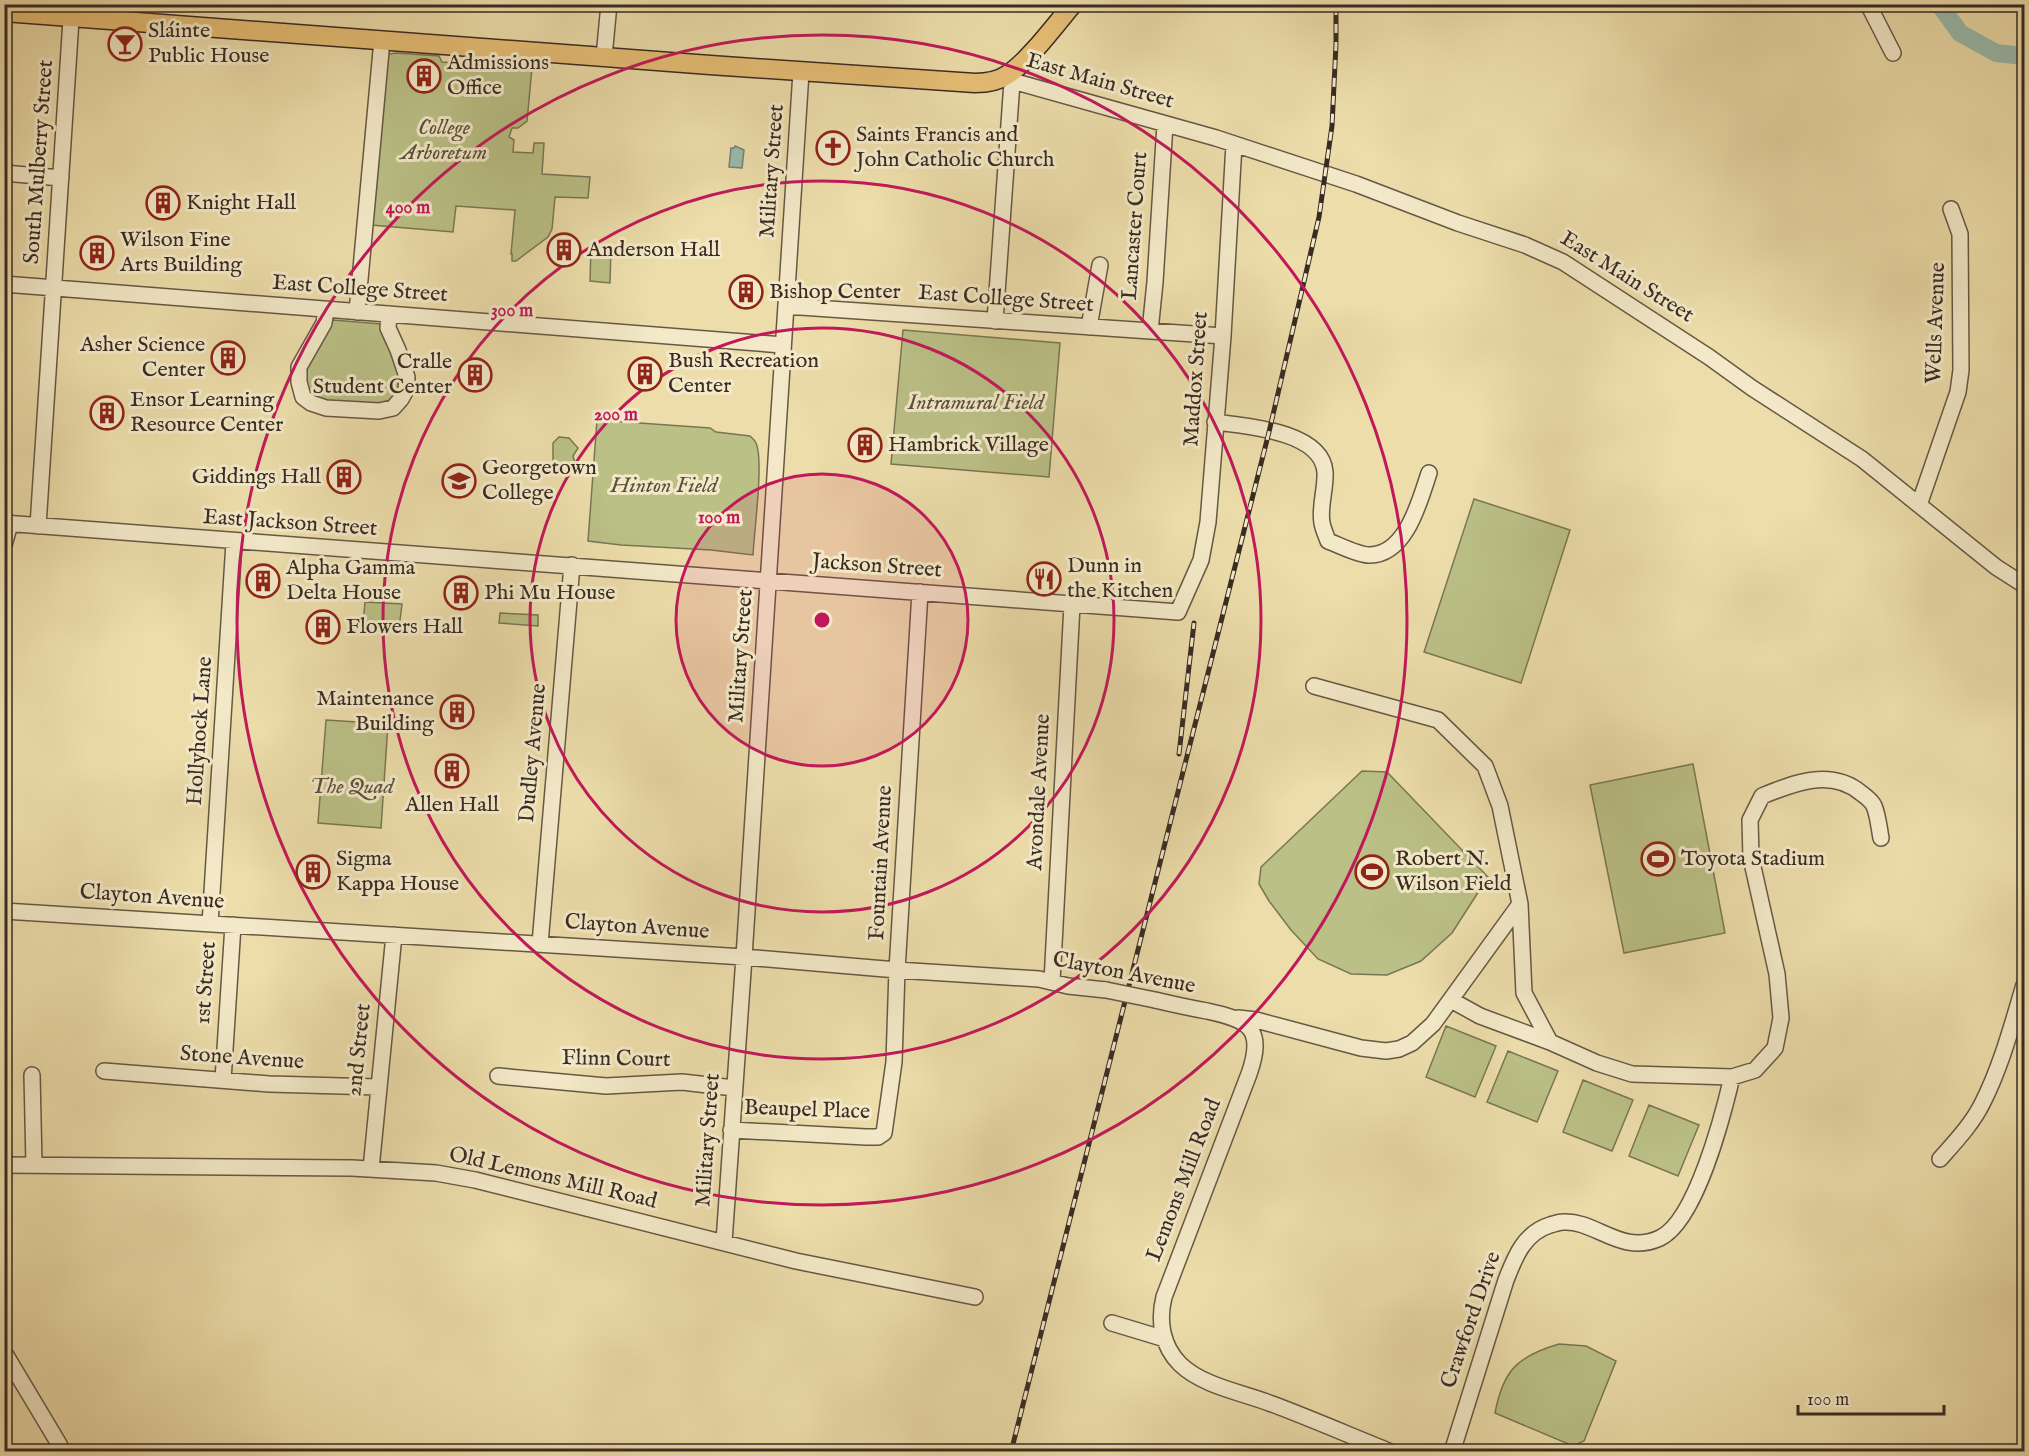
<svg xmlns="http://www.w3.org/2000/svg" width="2029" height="1456" viewBox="0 0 2029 1456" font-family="'IM FELL English',serif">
<rect width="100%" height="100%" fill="#ecddaa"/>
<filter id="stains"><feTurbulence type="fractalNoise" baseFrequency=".00333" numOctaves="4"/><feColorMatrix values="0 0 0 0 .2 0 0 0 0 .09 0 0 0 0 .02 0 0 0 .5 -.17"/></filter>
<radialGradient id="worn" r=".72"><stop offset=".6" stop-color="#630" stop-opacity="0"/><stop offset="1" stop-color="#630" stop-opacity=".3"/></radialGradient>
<path fill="#bac086" stroke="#7a7654" stroke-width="1.5" d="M396,53l43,3 3,6 90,6 -5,53 -9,7h-6l-3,9 5,3 -1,12 20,1 1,-10h10l-2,31 48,3 -2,21 -33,-1 -3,32 -4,8 -32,24h-4v-7h-1l4,-44 -59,-4 -3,26 -82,-7 15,-166 3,-5z
M591,248h20l-1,35 -20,-2z
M333,320l48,4 20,45 -3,28 -14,9 -62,-4 -15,-9c-9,-28 11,-50 26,-73z
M903,330l157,13 -11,134 -158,-13z
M597,420l113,8 6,4 34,4c2,2 5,4 6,7 8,17 -2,89 -3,112l-42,-5 -90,-5 -33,-4z
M559,437l10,1 9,10 -5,8 2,7 -3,7 -10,3 -4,-2 -5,-7v-21z
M1474,499l96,31 -49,153 -97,-31z
M365,602l37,2 -3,24 -36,-3z
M500,613l38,2v11l-39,-3z
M326,720l62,4 -7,104 -63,-5z
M1693,764l32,169 -101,20 -34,-168z
M1362,771l25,1 101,105 -36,56 -31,28 -34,14 -36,-1 -33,-15 -27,-29 -22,-29 -10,-17 2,-17z
M1446,1026l50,20 -21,51 -49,-20z
M1508,1051l50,20 -21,51 -50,-20z
M1583,1080l50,20 -21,51 -49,-19z
M1649,1105l50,20 -21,51 -49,-20z
M1559,1344l27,2 30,15 -32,80 -11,5 -78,-33c8,-43 23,-57 64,-69z"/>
<path fill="#99bbae" stroke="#738176" stroke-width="1.5" d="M735,146l9,4 -2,18 -13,-1 2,-19h3z"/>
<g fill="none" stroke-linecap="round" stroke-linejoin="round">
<path stroke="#99bbae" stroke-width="18" d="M1939,4l21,29 36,20 28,3"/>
<defs>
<path id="minor" d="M1868,4l25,49
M604,57l5,-53
M1002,78l214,60 140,46 102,39 67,22 38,17 146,95 43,31 110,71 134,108 28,18
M4,173l57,5
M4,284l779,61
M786,306l437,30
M326,310l-2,13 -25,44v15l4,15 8,6 15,5 53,3 14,-3 8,-9 5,-9 1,-13 -9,-27 -10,-22 1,-14
M357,312l25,-272
M995,321l17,-239
M1089,327l11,-62
M1150,331l5,-49 10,-158
M1215,422c31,4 107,9 110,50 1,17 -6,35 -3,51 1,6 4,12 6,18 11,4 30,14 41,14 37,1 51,-55 60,-82
M1919,505l39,-113 3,-22 -1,-136 -9,-25
M4,523l1174,89 23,-52 7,-38 15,-186 11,-192
M38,526l34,-522
M4,545l6,-21
M1314,686l124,34 47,46 15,40 20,98 4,89 26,49 47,21 35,11 100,3 23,-7 20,-22 6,-30 -4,-44 -26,-116 -1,-38 12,-24c32,-13 69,-28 99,-3 4,3 11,8 13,13 4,9 5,22 7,32
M4,911l740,46 153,13 142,9 29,7 38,4
M210,924l24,-382
M540,944l32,-379
M1052,982l20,-377
M1155,1000c17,4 35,8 52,11 42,9 58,17 42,63l-85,223c-6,24 -2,49 16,67 22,22 64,29 92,40 40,15 79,32 119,48
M1451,1000l29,16 70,26
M1238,1018l18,2 105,28 25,3 13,-2 13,-6 21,-19 87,-120
M104,1071l165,13 109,3
M32,1075l2,90
M498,1076l108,10 76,-4 52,6
M223,1080l10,-155
M731,1130l135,7h12l6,-4 10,-71 3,-92 23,-378
M1940,1159c15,-17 32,-35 42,-55 19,-37 30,-79 42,-119
M4,1165l348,3 84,5 39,7 321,81 179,36
M371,1169l23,-234
M724,1242l20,-285 57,-885
M1112,1323l53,16
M4,1352l55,92 3,8
M1452,1452l54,-172c9,-23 18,-47 44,-55 4,-1 9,-3 13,-3 33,-2 58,34 97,16 36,-17 63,-123 72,-161"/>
<path id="major" d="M4,12l706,53 265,18c11,0 23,-2 32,-8 21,-13 49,-51 66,-71"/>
</defs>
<use href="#minor" stroke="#665845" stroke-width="18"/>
<use href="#major" stroke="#392b23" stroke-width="21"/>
<use href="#minor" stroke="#f3e9c8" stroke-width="15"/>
<use href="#major" stroke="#e6be75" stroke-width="18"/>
<defs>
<path id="rail" d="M1179,754l15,-131
M1011,1452l258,-1020 50,-215 13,-91 4,-82v-40"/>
</defs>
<use href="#rail" stroke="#392b23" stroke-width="5"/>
<use href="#rail" stroke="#f3e9c8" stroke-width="3" stroke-dasharray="9" stroke-linecap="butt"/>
<defs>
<path id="minor-bridge" d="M1106,990l49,10"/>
</defs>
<use href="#minor-bridge" stroke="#665845" stroke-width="18" stroke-linecap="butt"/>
<use href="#minor-bridge" stroke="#f3e9c8" stroke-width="15"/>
</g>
<circle cx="822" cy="620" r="146" fill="#c2185b" fill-opacity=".12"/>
<g fill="none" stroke="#c2185b" stroke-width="3">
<circle cx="822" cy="620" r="146"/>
<circle cx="822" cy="620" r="292"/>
<circle cx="822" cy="620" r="439"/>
<circle cx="822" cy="620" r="585"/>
</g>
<defs>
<symbol id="bar-ring" viewBox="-11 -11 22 22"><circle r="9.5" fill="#f3e9c8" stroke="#8f2418" stroke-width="1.5"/><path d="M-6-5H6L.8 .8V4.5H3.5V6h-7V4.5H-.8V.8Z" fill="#8f2418"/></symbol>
<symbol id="building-ring" viewBox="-11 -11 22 22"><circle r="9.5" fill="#f3e9c8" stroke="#8f2418" stroke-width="1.5"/><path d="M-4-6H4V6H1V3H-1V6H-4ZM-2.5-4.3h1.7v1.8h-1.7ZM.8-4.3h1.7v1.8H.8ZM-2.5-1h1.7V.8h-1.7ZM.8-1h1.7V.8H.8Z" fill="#8f2418"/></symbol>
<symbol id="church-ring" viewBox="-11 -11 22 22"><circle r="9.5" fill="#f3e9c8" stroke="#8f2418" stroke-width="1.5"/><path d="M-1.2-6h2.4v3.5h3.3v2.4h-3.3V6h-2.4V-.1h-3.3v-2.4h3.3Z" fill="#8f2418"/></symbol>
<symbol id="university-ring" viewBox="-11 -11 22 22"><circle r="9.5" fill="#f3e9c8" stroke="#8f2418" stroke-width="1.5"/><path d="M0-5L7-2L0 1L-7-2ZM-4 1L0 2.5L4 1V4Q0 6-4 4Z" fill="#8f2418"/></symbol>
<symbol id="restaurant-ring" viewBox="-11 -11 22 22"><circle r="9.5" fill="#f3e9c8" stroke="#8f2418" stroke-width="1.5"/><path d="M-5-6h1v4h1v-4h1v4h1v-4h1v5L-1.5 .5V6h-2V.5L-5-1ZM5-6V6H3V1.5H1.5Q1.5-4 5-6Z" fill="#8f2418"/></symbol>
<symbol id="stadium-ring" viewBox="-11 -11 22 22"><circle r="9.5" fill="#f3e9c8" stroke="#8f2418" stroke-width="1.5"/><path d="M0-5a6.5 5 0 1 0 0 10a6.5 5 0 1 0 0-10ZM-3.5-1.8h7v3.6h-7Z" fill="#8f2418"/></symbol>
</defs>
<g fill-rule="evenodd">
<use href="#bar-ring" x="106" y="25" width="38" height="38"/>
<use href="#building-ring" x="405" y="57" width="38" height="38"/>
<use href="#church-ring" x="814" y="129" width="38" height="38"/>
<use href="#building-ring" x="144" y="184" width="38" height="38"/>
<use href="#building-ring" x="545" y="231" width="38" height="38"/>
<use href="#building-ring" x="78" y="234" width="38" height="38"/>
<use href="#building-ring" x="727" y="273" width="38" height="38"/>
<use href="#building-ring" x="209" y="339" width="38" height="38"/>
<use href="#building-ring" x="626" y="355" width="38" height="38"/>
<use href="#building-ring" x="456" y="356" width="38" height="38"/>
<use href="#building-ring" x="88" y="394" width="38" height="38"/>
<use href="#building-ring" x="846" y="426" width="38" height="38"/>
<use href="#building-ring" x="325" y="458" width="38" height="38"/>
<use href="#university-ring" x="440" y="462" width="38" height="38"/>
<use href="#restaurant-ring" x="1025" y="560" width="38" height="38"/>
<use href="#building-ring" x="244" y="562" width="38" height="38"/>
<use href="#building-ring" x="442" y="574" width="38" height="38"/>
<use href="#building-ring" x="304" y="608" width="38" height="38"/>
<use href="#building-ring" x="438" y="693" width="38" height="38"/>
<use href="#building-ring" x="433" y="752" width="38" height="38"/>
<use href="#stadium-ring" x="1639" y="840" width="38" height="38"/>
<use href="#building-ring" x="294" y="853" width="38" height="38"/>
<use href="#stadium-ring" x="1353" y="853" width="38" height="38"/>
</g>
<g text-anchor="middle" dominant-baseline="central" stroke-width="6" stroke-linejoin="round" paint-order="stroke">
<g font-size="22" fill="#392b23" stroke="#f3e9c8" text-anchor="start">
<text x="148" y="31">Sláinte<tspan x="148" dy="25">Public House</tspan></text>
<text x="447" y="63">Admissions<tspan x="447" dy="25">Office</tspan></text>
<text x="856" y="135">Saints Francis and<tspan x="856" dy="25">John Catholic Church</tspan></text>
<text x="186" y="203">Knight Hall</text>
<text x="120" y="240">Wilson Fine<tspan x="120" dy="25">Arts Building</tspan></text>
<text x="587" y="250">Anderson Hall</text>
<text x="769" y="292">Bishop Center</text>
<text x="205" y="345" text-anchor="end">Asher Science<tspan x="205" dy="25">Center</tspan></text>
<text x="668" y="361">Bush Recreation<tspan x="668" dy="25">Center</tspan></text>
<text x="452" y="362" text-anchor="end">Cralle<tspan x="452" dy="25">Student Center</tspan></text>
<text x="130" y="400">Ensor Learning<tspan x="130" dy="25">Resource Center</tspan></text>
<text x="888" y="445">Hambrick Village</text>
<text x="482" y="468">Georgetown<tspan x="482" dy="25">College</tspan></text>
<text x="321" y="477" text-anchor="end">Giddings Hall</text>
<text x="1067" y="566">Dunn in<tspan x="1067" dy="25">the Kitchen</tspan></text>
<text x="286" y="568">Alpha Gamma<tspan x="286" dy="25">Delta House</tspan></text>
<text x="484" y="593">Phi Mu House</text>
<text x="346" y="627">Flowers Hall</text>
<text x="434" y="699" text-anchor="end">Maintenance<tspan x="434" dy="25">Building</tspan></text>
<text x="452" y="805" text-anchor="middle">Allen Hall</text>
<text x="336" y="859">Sigma<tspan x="336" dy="25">Kappa House</tspan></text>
<text x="1395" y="859">Robert N.<tspan x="1395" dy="25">Wilson Field</tspan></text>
<text x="1681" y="859">Toyota Stadium</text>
</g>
<g font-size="22" fill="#392b23" stroke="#f3e9c8">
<text transform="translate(1100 81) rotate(16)">East Main Street</text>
<text transform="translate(39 162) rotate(-86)">South Mulberry Street</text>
<text transform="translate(772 171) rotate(-86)">Military Street</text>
<text transform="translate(1135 226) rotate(-86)">Lancaster Court</text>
<text transform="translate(1627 277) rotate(32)">East Main Street</text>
<text transform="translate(360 289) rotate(4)">East College Street</text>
<text transform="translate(1006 299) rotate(4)">East College Street</text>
<text transform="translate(1936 323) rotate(-88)">Wells Avenue</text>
<text transform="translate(1196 379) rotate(-86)">Maddox Street</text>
<text transform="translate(290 523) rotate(4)">East Jackson Street</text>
<text transform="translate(877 566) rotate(4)">Jackson Street</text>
<text transform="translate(741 656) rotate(-86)">Military Street</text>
<text transform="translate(200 731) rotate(-86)">Hollyhock Lane</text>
<text transform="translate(533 753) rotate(-85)">Dudley Avenue</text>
<text transform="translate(1039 792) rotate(-87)">Avondale Avenue</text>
<text transform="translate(881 863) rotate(-87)">Fountain Avenue</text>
<text transform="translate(152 897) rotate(4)">Clayton Avenue</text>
<text transform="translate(637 927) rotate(4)">Clayton Avenue</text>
<text transform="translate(1124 973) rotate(11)">Clayton Avenue</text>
<text transform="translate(206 983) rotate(-86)">1st Street</text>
<text transform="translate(359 1050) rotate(-84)">2nd Street</text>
<text transform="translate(242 1058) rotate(4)">Stone Avenue</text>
<text transform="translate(616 1059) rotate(1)">Flinn Court</text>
<text transform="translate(807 1110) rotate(2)">Beaupel Place</text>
<text transform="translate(708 1140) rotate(-86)">Military Street</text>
<text transform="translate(553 1178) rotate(13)">Old Lemons Mill Road</text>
<text transform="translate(1184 1180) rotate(-69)">Lemons Mill Road</text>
<text transform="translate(1471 1320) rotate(-71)">Crawford Drive</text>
</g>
<g font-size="22" font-style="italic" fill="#59503c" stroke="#f3e9c8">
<text x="444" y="128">College<tspan x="444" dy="25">Arboretum</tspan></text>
<text x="976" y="403">Intramural Field</text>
<text x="664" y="486">Hinton Field</text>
<text x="352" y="787">The Quad</text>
</g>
</g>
<circle cx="822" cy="620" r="9" fill="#c2185b" stroke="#f3e9c8" stroke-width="3"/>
<g font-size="18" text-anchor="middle" font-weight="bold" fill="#c2185b" stroke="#f3e9c8" stroke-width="6" stroke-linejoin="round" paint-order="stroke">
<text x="408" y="213">400 m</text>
<text x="512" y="316">300 m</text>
<text x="616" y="420">200 m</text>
<text x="719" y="523">100 m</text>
</g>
<rect width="2029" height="1456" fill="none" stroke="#ecddaa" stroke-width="24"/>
<rect x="6" y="6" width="2017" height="1444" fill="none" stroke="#392b23" stroke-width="3"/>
<rect x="12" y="12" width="2005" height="1432" fill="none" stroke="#392b23" stroke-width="1.5"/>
<path d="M1798 1405v9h146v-9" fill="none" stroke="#392b23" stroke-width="3"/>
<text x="1807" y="1405" font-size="18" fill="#392b23" stroke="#f3e9c8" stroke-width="4.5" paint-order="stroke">100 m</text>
<rect width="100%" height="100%" filter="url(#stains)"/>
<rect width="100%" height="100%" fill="url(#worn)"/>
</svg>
